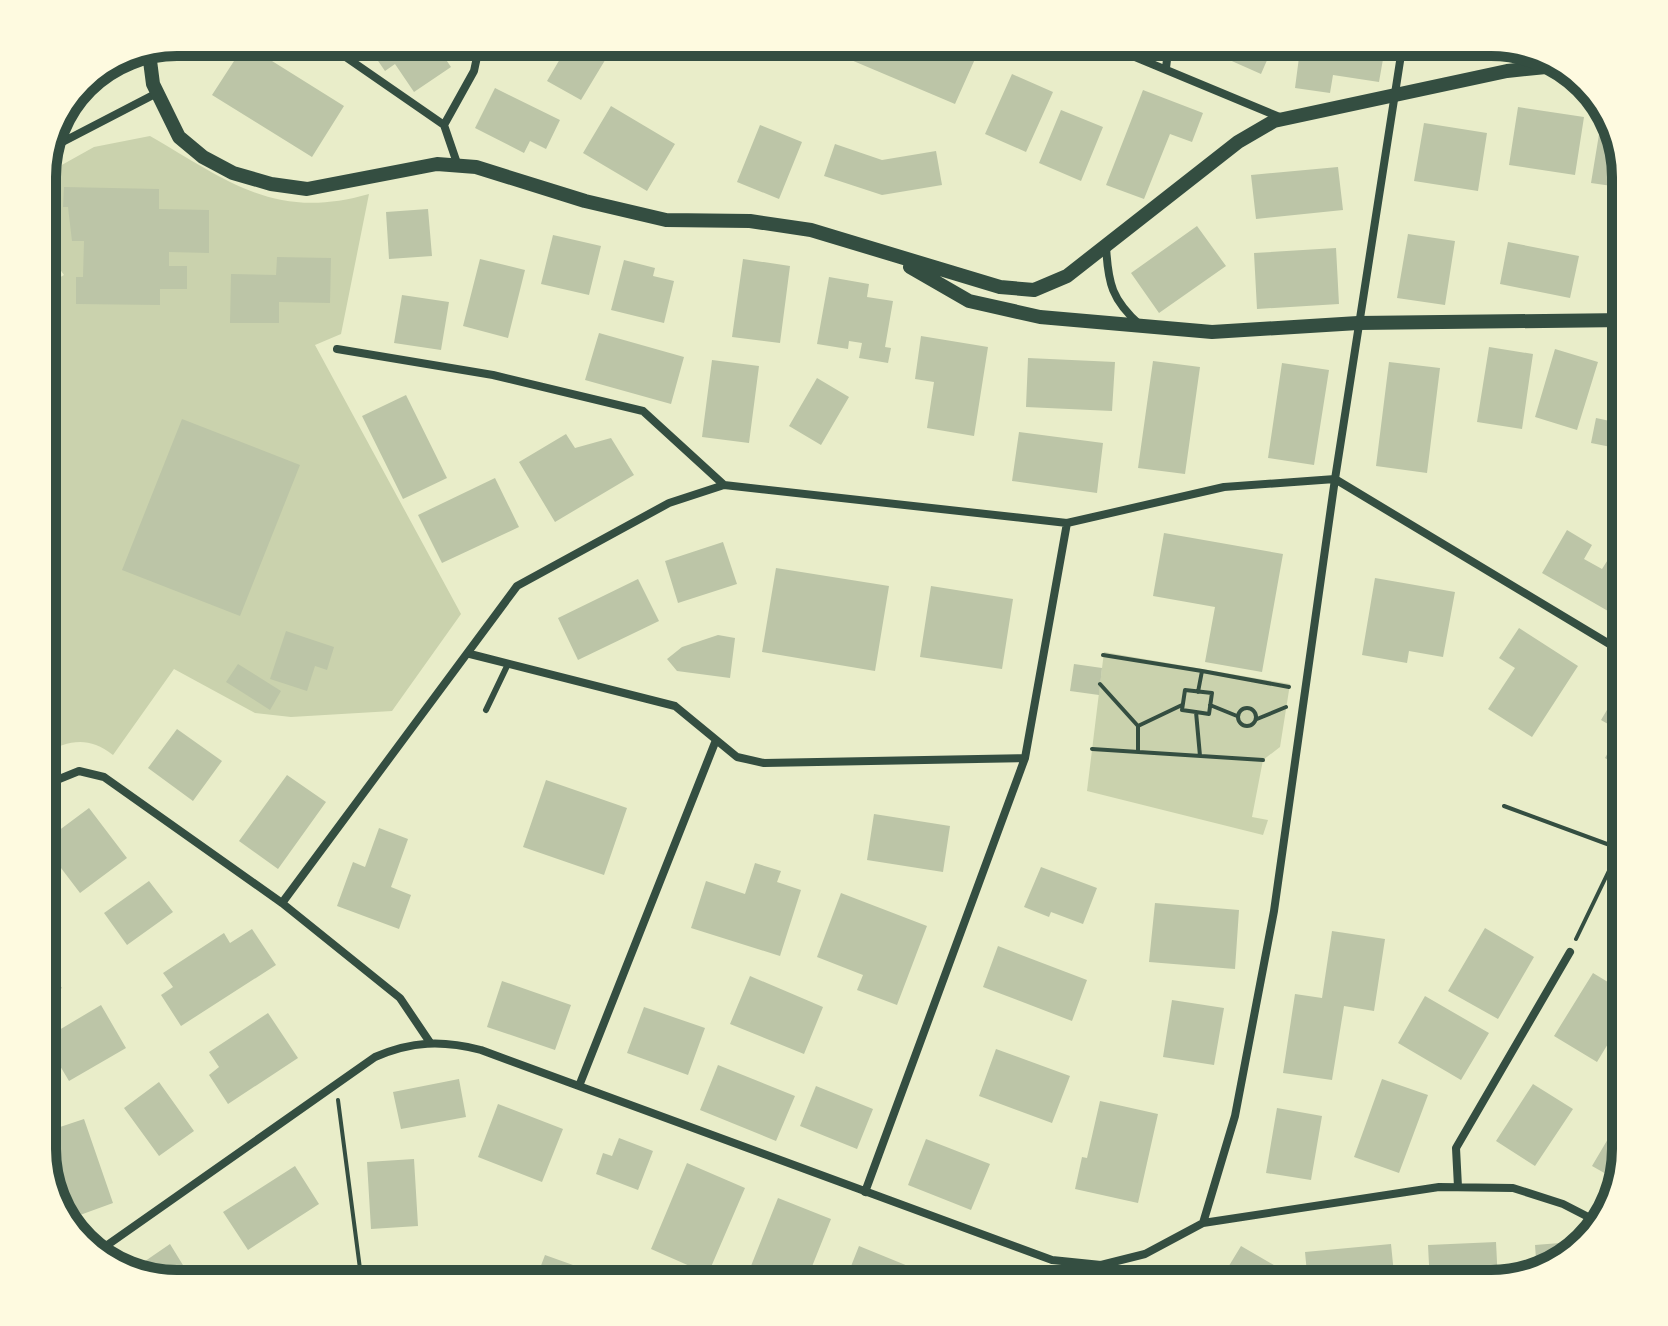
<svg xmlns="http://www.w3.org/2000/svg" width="1668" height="1326" viewBox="0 0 1668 1326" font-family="Rubik,sans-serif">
<rect width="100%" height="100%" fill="#e9edc9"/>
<path fill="#cad2ad" d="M150,136c78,45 125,85 219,58l-28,140 -26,11 146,269 -69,97 -101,6 -36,-4 -81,-44 -61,86c-25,-19 -43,-15 -71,-1v-466l22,-13 -22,-31v-68l52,-29z
M1104,652l186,32 -10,63 -17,13 -11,57 16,3 -5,15 -176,-44z"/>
<path fill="#bcc5a7" d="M365,42h69l17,25 -37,25 -19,-28 -10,7z
M570,42h46l-35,58 -34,-19z
M850,42h85l40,17 -20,45 -111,-47z
M1221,42h54l-14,32 -45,-20z
M1301,42h85l-7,40 -46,-7 -3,18 -35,-5z
M245,44l99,62 -32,51 -100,-62z
M1012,74l41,18 -27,60 -41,-18z
M495,88l65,32 -14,29 -16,-8 -6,12 -49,-25z
M1143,90l60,23 -11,29 -22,-8 -26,65 -38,-14z
M611,106l64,38 -28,47 -64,-38z
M1518,107l66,10 -9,58 -66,-10z
M1061,110l42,17 -22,54 -42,-18z
M1603,110l9,8 14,70 -35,-5z
M1424,123l63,10 -9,58 -64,-10z
M760,125l42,17 -23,57 -42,-17z
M835,144l47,16 54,-9 6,34 -60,10 -58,-19z
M1338,167l5,43 -87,9 -5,-44z
M64,187l95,2v20l50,1v43l-40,-1v14h18v23h-27v16l-84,-1v-27h7l1,-36h-12l-4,-34h-5z
M428,209l4,47 -43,3 -3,-47z
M1197,226l29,40 -67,47 -28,-40z
M1408,234l47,7 -10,64 -48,-7z
M553,235l48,11 -12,49 -48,-11z
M1508,242l71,14 -9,42 -70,-14z
M1336,248l3,56 -82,5 -3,-56z
M277,257l54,1 -1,45 -51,-1v21h-49l1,-49 45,1z
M480,259l45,11 -17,68 -45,-12z
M743,259l47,7 -10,77 -48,-6z
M624,260l31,8 -2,8 21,5 -10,42 -53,-13z
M829,277l40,7 -2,13 26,4 -8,46 6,1 -3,15 -29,-5 3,-15 -13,-2 -1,8 -31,-5z
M402,295l47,7 -8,48 -47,-7z
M599,333l85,24 -13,47 -86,-24z
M921,336l67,11 -14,89 -47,-8 7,-46 -19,-3z
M1489,347l44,7 -11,75 -45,-7z
M1555,349l43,13 -21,68 -42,-13z
M1028,358l87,4 -3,49 -86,-4z
M712,360l47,6 -10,77 -47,-6z
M1153,361l47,6 -15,107 -47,-6z
M1389,362l51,6 -13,105 -51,-7z
M1282,363l47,7 -15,95 -46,-7z
M1622,369h4v81l-35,-7 5,-25 14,3z
M817,378l32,19 -28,48 -32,-19z
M406,395l41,83 -44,21 -41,-83z
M182,419l118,46 -60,151 -118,-46z
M1019,432l84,11 -6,50 -85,-12z
M566,434l9,14 36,-10 23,37 -79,47 -36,-60z
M495,478l24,49 -77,36 -24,-48z
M1567,530l25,15 -8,14 18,10 7,-11 17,10v12l-18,31 -66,-38z
M1164,533l119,21 -21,118 -57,-10 10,-55 -62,-11z
M723,542l14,42 -59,19 -13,-42z
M776,568l113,18 -14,85 -113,-19z
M1375,578l80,14 -12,65 -34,-6 -2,12 -45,-8z
M638,579l21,42 -81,39 -20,-42z
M931,586l82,13 -11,70 -82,-12z
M1519,628l59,38 -46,71 -44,-28 27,-41 -16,-10z
M286,631l48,16 -7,23 -12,-4 -8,25 -37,-12z
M718,635l17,3 -5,40 -53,-7 -10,-12 15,-12z
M238,664l43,27 -11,19 -44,-28z
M1074,664l28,4 -3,27 -29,-4z
M1626,678v92l-21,-12 15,-27 -19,-11z
M177,729l45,32 -29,40 -45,-33z
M287,775l39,27 -48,67 -39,-28z
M546,780l81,28 -23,67 -81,-28z
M89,808l38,50 -47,35 -38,-50z
M874,814l76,12 -7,46 -76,-12z
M379,828l29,11 -17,48 20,8 -12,34 -62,-23 16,-44 12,5z
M755,863l26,8 -4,11 24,8 -21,66 -89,-28 15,-47 39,13z
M1041,867l56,21 -14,36 -32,-12 -2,5 -25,-10z
M149,881l24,31 -46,33 -23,-32z
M841,893l86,33 -30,79 -40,-15 6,-15 -46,-18z
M1155,903l84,7 -4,59 -86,-7z
M1485,928l49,29 -36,62 -50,-28z
M252,929l24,36 -95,61 -20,-31 12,-8 -10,-14 61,-40 6,10z
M1332,931l53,8 -11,72 -30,-5 -12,74 -49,-7 12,-79 27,4z
M998,946l89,34 -15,41 -89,-34z
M42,959l20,29 -20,13z
M1593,973l33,20v21l-29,48 -43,-26z
M750,976l73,31 -19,47 -74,-30z
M502,981l69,24 -16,45 -68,-23z
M1425,996l64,37 -28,47 -63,-37z
M1172,1000l52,8 -10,57 -51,-8z
M101,1005l25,43 -57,33 -25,-42z
M644,1007l61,21 -17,47 -61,-22z
M268,1013l30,45 -70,46 -19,-29 10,-8 -10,-15z
M996,1049l74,27 -18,47 -73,-27z
M718,1065l77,31 -19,45 -76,-31z
M459,1079l7,38 -65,12 -8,-37z
M1382,1079l46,16 -29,78 -45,-16z
M159,1082l35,49 -35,25 -35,-48z
M1533,1084l40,25 -38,57 -39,-25z
M816,1086l57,23 -16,40 -57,-23z
M1100,1101l58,13 -20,89 -63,-14 7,-32 5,1z
M498,1104l65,25 -21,53 -64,-25z
M1277,1108l45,8 -11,64 -45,-7z
M84,1119l29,84 -44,16 -27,-86z
M1615,1127l11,6v16l-11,30 -23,-13z
M619,1138l34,13 -15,39 -42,-16 7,-21 9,3z
M926,1139l64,25 -19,46 -63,-25z
M414,1159l4,67 -47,3 -4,-67z
M687,1163l58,25 -37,86 -57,-25z
M295,1166l24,38 -71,46 -25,-38z
M778,1198l53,21 -26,65 -60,-3z
M1496,1242l2,40 -68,2 -2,-39z
M1560,1243l1,12 10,-1 -21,16 -13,3 -2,-28z
M170,1244l24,39 -2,1h-15l-42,-16z
M1391,1244l4,40h-87l-3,-32z
M859,1246l49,20 -7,18h-57z
M1241,1246l38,22 -10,16h-51z
M545,1255l56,20 -3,9h-64z"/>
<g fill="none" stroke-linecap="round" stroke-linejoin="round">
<path stroke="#344e41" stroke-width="4" d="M1103,655l99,16
M1100,684l38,42
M1198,692l4,-21 87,16
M1210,705l27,11
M1238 717a9 9 0 1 1 18 0a9 9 0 1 1-18 0Z
M1196,712l13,2 3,-21 -27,-3 -3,20 14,2 4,44
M1257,719l29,-12
M1092,749l171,11
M1138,752v-26l44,-21
M1504,806l122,45
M1576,939l43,-89
M338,1100l24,184"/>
<path stroke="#344e41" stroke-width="6" d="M486,710l22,-46"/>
<path stroke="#344e41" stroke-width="8" d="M324,42l120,83
M1099,42l183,76
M477,57l16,-15
M1166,68l3,-26
M47,150l110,-57
M458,166l-14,-41 30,-54 3,-14 -10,-15
M1106,246c2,38 6,54 34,79
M337,349l156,26 150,36 81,74
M1335,479l291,175
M470,654l205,52 62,51 27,6 261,-5
M42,786l37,-15 25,6 178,126 118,95 29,43
M282,903l235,-317 152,-83 55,-18 343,38 157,-36 111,-8
M579,1086l137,-346
M1458,1187l-2,-39 114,-196
M865,1192l160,-434 42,-235
M1203,1223l32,-107 39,-205 61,-432 68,-437
M96,1253l279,-196c37,-16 67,-17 106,-7l571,210 49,5 44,-11 58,-31 236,-36 74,1 50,16 35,18"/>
<path stroke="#344e41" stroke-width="14" d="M149,53l4,31 26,53 24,20 30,16 38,11 36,5 130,-25 39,3 109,34 81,19 84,1 61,9 189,57 34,3 33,-14 171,-134 36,-21 233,-50 49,-5
M910,267l59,34 71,16 172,15 146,-9 268,-3"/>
</g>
<path d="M0 0H1668V1326H0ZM177 56H1491A121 121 0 0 1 1612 177V1149A121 121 0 0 1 1491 1270H177A121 121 0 0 1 56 1149V177A121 121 0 0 1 177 56Z" fill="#fefae0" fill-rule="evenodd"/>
<path fill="none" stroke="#344e41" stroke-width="10" d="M177 56H1491A121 121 0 0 1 1612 177V1149A121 121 0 0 1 1491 1270H177A121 121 0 0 1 56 1149V177A121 121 0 0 1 177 56Z"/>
</svg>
